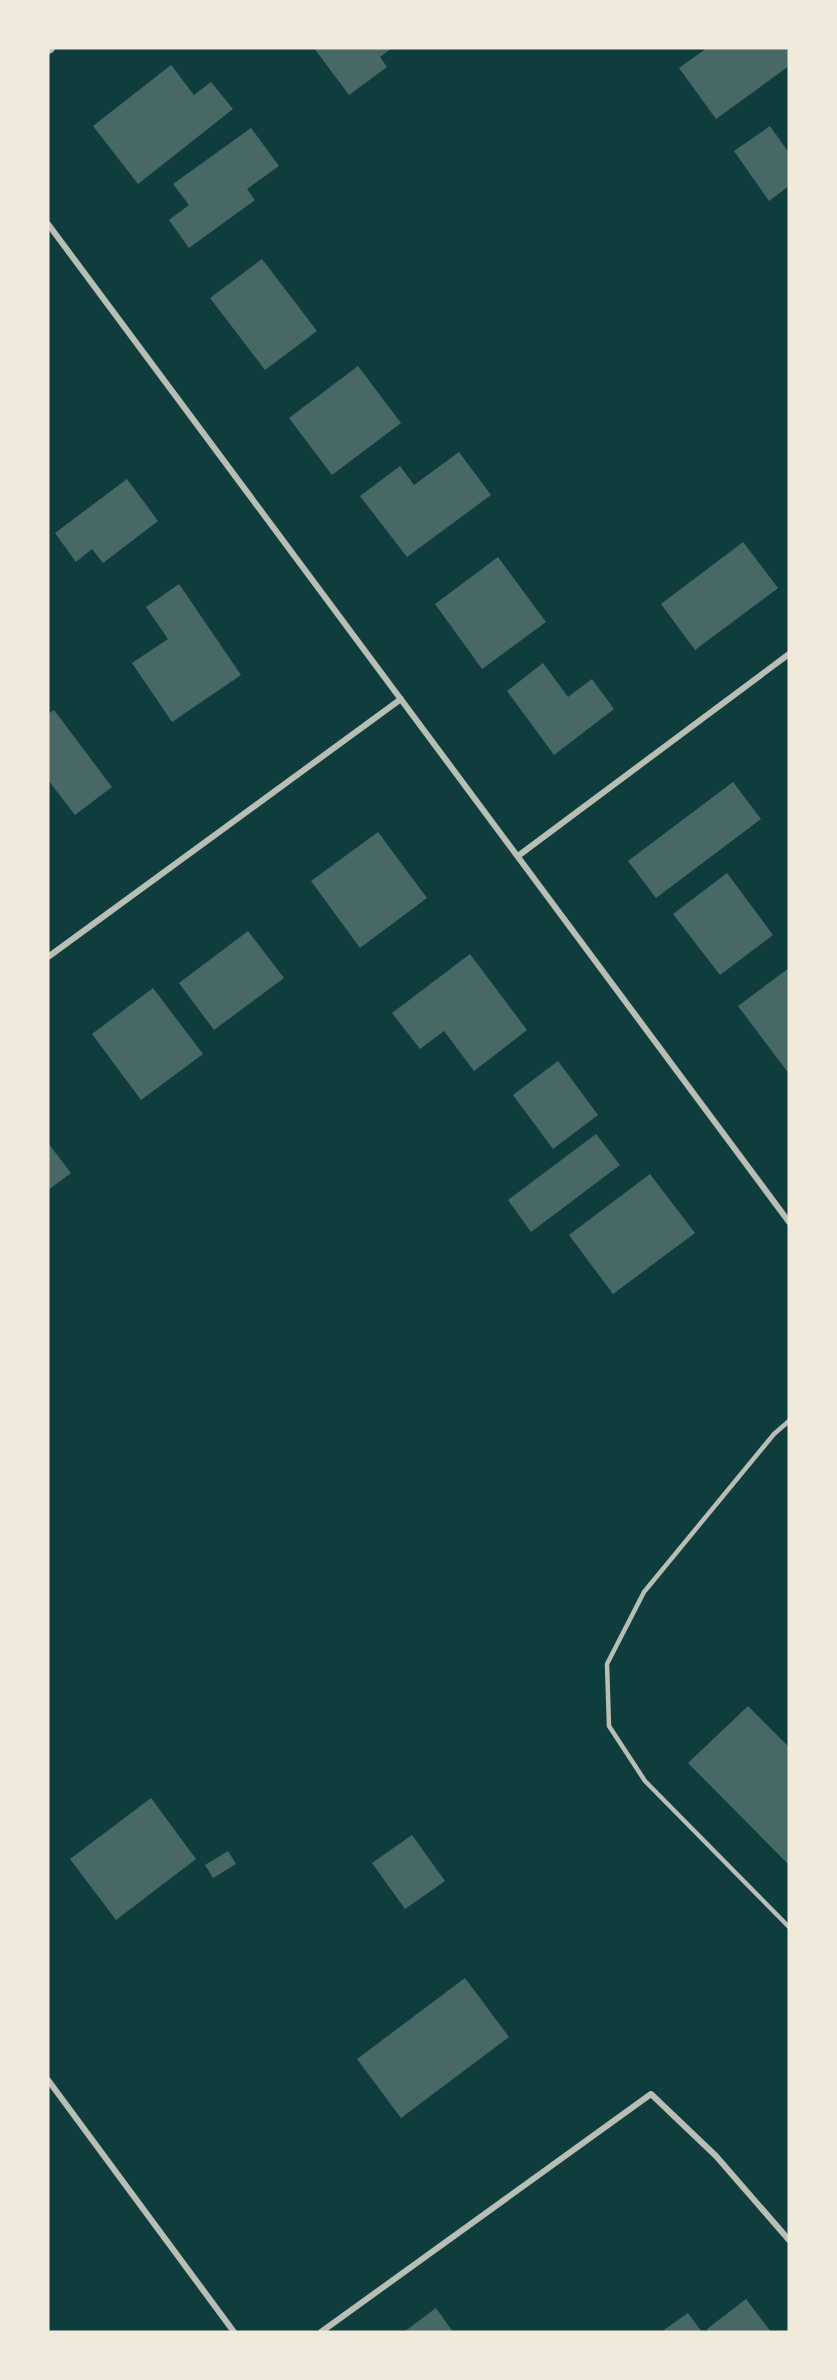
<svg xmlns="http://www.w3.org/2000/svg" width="837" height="2380" viewBox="0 0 837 2380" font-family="'DM Sans',sans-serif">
<rect width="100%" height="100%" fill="#0f3d3e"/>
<path fill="#486865" d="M314,48h78l-12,9 7,10 -38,28z
M707,48h82v18l-73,53 -37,-51z
M171,65l23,30 17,-13 22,27 -95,75 -45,-58z
M770,126l19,27v33l-20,15 -35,-50z
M251,128l28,38 -32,23 8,11 -66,48 -20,-28 20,-15 -16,-21z
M262,259l55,72 -52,39 -55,-72z
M358,366l43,57 -69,52 -43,-57z
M459,452l32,43 -84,62 -47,-61 40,-30 14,19z
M127,479l31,42 -55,42 -11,-14 -16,13 -21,-29z
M743,542l35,46 -83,62 -34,-46z
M498,557l48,65 -64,47 -47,-65z
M179,584l62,91 -69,47 -40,-59 36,-24 -22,-32z
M543,663l25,34 24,-18 22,30 -60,46 -47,-64z
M54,710l58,77 -37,28 -27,-35v-66z
M733,782l28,37 -105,79 -28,-37z
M378,832l49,66 -67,50 -49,-67z
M727,873l46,62 -53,40 -47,-61z
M248,931l36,47 -70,52 -35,-47z
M470,954l57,76 -53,41 -30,-40 -24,18 -28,-36z
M789,968v106l-51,-68z
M153,988l50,66 -62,46 -49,-66z
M558,1061l40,54 -45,34 -40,-54z
M596,1134l24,31 -89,67 -23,-32z
M48,1143l23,30 -23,17z
M650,1174l45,59 -82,61 -44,-59z
M748,1706l41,41v118l-101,-102z
M151,1798l45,61 -80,61 -46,-61z
M412,1835l33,46 -40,28 -33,-46z
M228,1851l8,13 -23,14 -8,-13z
M465,1978l44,59 -108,81 -44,-59z
M746,2299l25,33h-62l-2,-3z
M436,2308l17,24h-49z
M688,2313l14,19h-41z"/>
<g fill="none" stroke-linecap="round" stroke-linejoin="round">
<path stroke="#b8beb3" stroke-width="4.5" d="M789,1421l-15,13 -130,158 -37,72 2,62 36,55 144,146"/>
<path stroke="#b8beb3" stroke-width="6" d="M48,224l741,998
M518,856l271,-202
M48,957l353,-258
M48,2080l186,252
M321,2332l330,-238 65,62 73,84"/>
<path stroke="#b8beb3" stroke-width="10" d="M48,49l2,-1"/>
</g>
<rect width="837" height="2380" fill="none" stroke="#f1e9da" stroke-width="99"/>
</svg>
